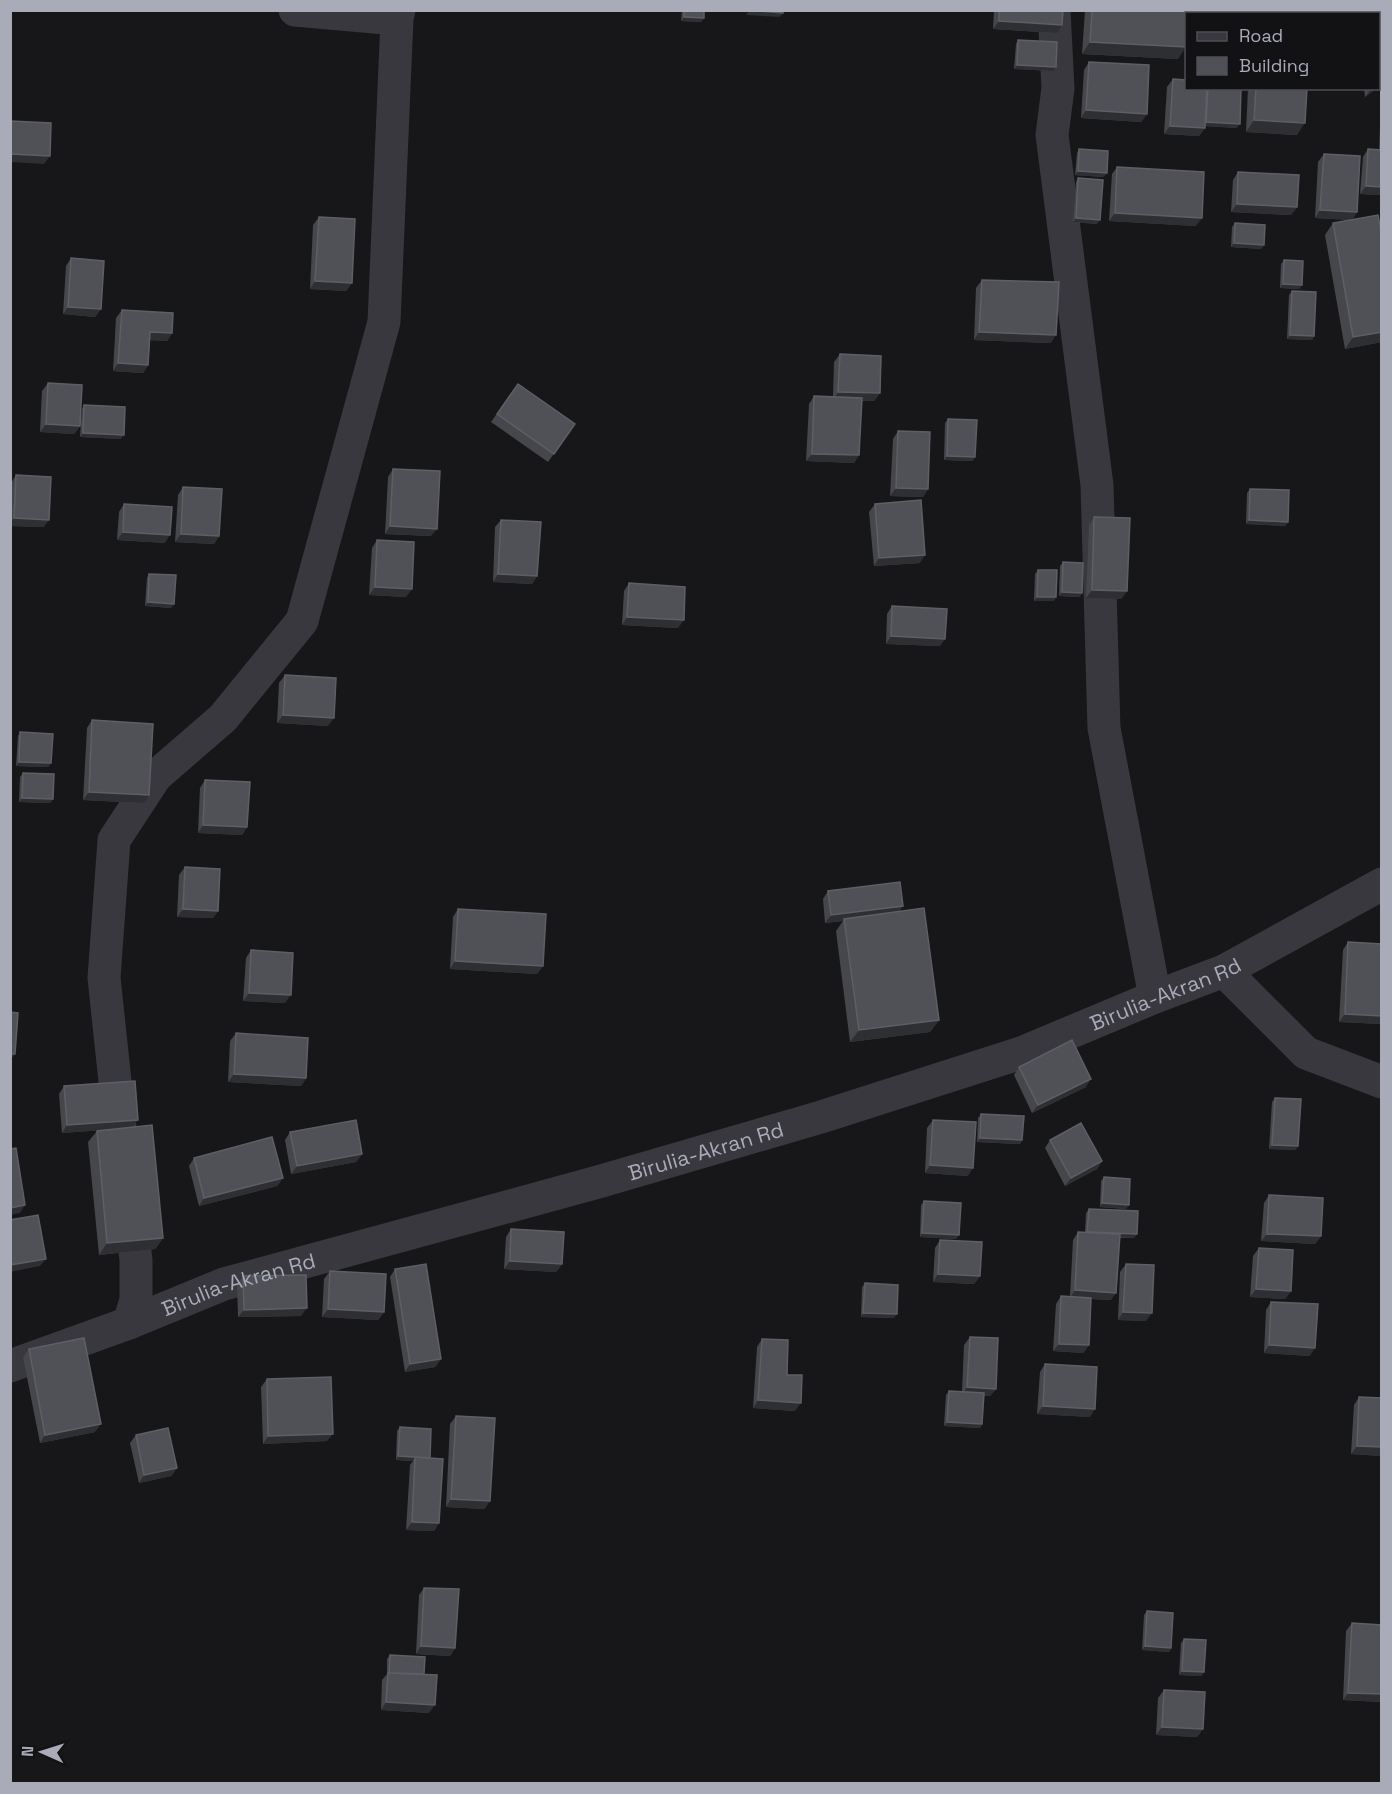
<svg xmlns="http://www.w3.org/2000/svg" width="1392" height="1794" viewBox="0 0 1392 1794" font-family="'Space Grotesk',sans-serif">
<rect width="100%" height="100%" fill="#171719"/>
<g fill="none" stroke-linecap="round" stroke-linejoin="round">
<path stroke="#38383e" stroke-width="33" d="M295,10l102,9
M1054,10l4,78 -6,47 45,350 7,243 51,269
M1224,971l82,82 76,29
M120,1128l-16,-150 10,-138 42,-64 67,-58 79,-97 82,-299 13,-303 2,-9
M129,1323l7,-23v-40l-7,-54"/>
<path stroke="#38383e" stroke-width="33" id="s1" d="M10,1366l119,-43 95,-39 374,-102 223,-65 200,-64 134,-56 69,-26 158,-87"/>
</g>
<path fill="#45474b" d="M682,10h22v8l-3,4 -20,-1z
M994,10h69l-6,23 -64,-4z
M1085,10h103l-10,49 -96,-5z
M1253,10h58v4h-58z
M1018,40l35,31 -39,-2 2,-25z
M1089,62l58,52 -6,8 -60,-4 3,-48z
M1173,79l64,49 -32,-2v2l-6,8 -35,-2 3,-47z
M1248,88h59l-10,47 -51,-3z
M1364,88h13l-12,9z
M1382,124v71l-22,-1 3,-37 5,-8 11,1 1,-24z
M1079,149l25,28 -29,-2 2,-22z
M1324,154l33,58 -5,8 -37,-2 3,-56z
M1117,167l79,59 -87,-5 3,-47z
M1238,172l59,35 -6,8 -60,-3 2,-32z
M1078,178l19,46 -24,-2 3,-40z
M319,217l33,66 -6,8 -36,-2 3,-64z
M1235,223l29,22 -3,4 -30,-2 1,-20z
M1333,223l49,14v105l-37,7 -20,-114z
M71,258l30,51 -6,8 -32,-3 3,-48z
M1284,260l18,25 -3,4 -19,-1 1,-24z
M982,280l69,63 -77,-3 2,-52z
M1292,291l22,45 -2,4 -25,-1 2,-44z
M122,310l50,23 -5,8 -17,-1 -2,25 -5,8 -30,-2 3,-53z
M840,354l40,39 -6,8h-12l-3,54 -5,8 -48,-2 3,-57 5,-8 19,1 1,-35z
M48,383l32,43 -6,8 -34,-2 2,-41z
M518,384l57,40 -27,38 -57,-40z
M84,405l37,34 -41,-2 2,-28z
M948,419l25,42 -29,-1 1,-37z
M898,431l30,58 -5,8 -33,-1 3,-57z
M393,469l38,67 -46,-2 3,-57z
M16,475l28,52 -34,-1 1,-43z
M183,487l36,49 -5,8 -39,-2 3,-47z
M1250,489l38,33 -3,4 -39,-2 1,-31z
M124,504l41,39 -48,-3 2,-28z
M875,504l45,59 -46,3 -5,-54z
M1094,517l33,74 -6,8 -35,-1 3,-73z
M501,520l36,56 -5,8 -39,-2 2,-55z
M377,540l29,57 -37,-2 3,-47z
M1063,562l17,35 -21,-1 1,-30z
M1038,570l16,31h-20l1,-27z
M149,574l25,30 -3,4 -26,-2 2,-28z
M629,583l49,45 -56,-3 2,-34z
M892,606l48,40 -54,-2 1,-30z
M285,675l43,51 -51,-3 2,-40z
M92,720l52,83 -61,-3 4,-72z
M20,732l31,31 -3,4 -32,-1 2,-30z
M23,773l30,26 -3,4 -31,-1 1,-25z
M205,780l42,47 -5,8 -44,-2 2,-45z
M185,867l33,44 -5,7 -36,-1 2,-42z
M828,891l72,20 39,109 -9,12 -80,10 -14,-111 7,-10 -18,2 -2,-24z
M458,909l85,57 -6,8 -87,-5 3,-52z
M1348,942l34,82 -43,-2 4,-72z
M251,950l34,53 -42,-2 3,-43z
M236,1033l70,45 -5,8 -73,-4 2,-41z
M1019,1067l67,20 -54,26 -18,-38z
M64,1086l69,41 30,111 -8,11 -56,6 -11,-113 9,-11 20,-2 -55,4 -3,-39z
M1275,1098l21,52 -27,-1 3,-47z
M981,1114l41,26 -2,4 -43,-2 1,-24z
M933,1120l35,56 -43,-3 2,-45z
M290,1132l72,22 -6,8 -65,12 -6,-34z
M1050,1140l52,21 -5,8 -32,17 -20,-38z
M194,1158l89,20 -6,8 -78,20 -10,-40z
M1104,1177l22,32 -26,-2 1,-26z
M1269,1195l52,41 -6,8 -54,-3 3,-38z
M924,1201l32,38 -36,-2 1,-32z
M1089,1209l48,25 -3,4h-15l-8,62 -20,-1 -2,46 -6,8 -30,-2 3,-47 5,-8 9,1 3,-57 5,-8h7l1,-19z
M511,1229l51,35 -6,8 -52,-3 2,-32z
M940,1240l40,36 -6,8 -41,-2 2,-34z
M1259,1248l32,43 -6,8 -35,-2 3,-41z
M1126,1264l20,57 -28,-1 2,-48z
M395,1269l46,90 -6,8 -30,5 -15,-95z
M330,1271l54,41 -6,8 -56,-3 2,-38z
M243,1276l58,40 -63,1 -1,-33z
M865,1283l29,35 -33,-1 1,-30z
M1271,1302l39,54 -46,-3 2,-43z
M970,1337l26,52 -6,7h-6l-2,28 -2,4 -36,-2 2,-31 3,-4 13,1 2,-47z
M762,1339l25,36 8,36 -42,-3 4,-61z
M29,1349l66,83 -55,11 -17,-86z
M1045,1364l45,53 -53,-3 3,-42z
M267,1379l60,62 -64,3 -2,-57z
M1359,1397l23,1v58l-31,-2 3,-49z
M456,1416l29,93 -39,-2 4,-83z
M400,1427l30,31 9,65 -5,8 -28,-1 4,-65 3,-4 -17,-1 1,-29z
M136,1435l41,33 -6,8 -32,7 -9,-40z
M424,1588l31,60 -5,8 -34,-2 3,-59z
M1147,1611l24,37 -2,4 -27,-2 2,-35z
M1352,1623l30,2v77l-39,-2 3,-69z
M1184,1639l20,33 -3,4 -22,-1 2,-32z
M390,1655l34,19 5,39 -48,-3 1,-30 5,-6v-15z
M1164,1690l39,39 -6,8 -41,-2 2,-37z"/>
<path fill="#2e2f32" d="M749,11l34,2 -3,4 -34,-2z
M684,17l20,1 -3,4 -20,-1z
M999,21l63,4 -5,8 -64,-4z
M1090,42l96,5 -8,12 -96,-5z
M1017,65l39,2 -3,4 -39,-2z
M1372,88h5l-12,9 6,-8z
M1086,110l61,4 -6,8 -60,-4z
M1254,120l51,3 -8,12 -51,-3z
M1206,122l34,2 -3,4 -34,-2z
M1170,126l35,2 -6,8 -35,-2z
M10,154l40,2 -6,8 -34,-2z
M1078,171l29,2 -3,4 -29,-2z
M1366,186l16,1v8l-22,-1z
M1237,204l60,3 -6,8 -60,-3z
M1320,210l37,2 -5,8 -37,-2z
M1115,213l87,5 -6,8 -87,-5z
M1076,218l24,2 -3,4 -24,-2z
M1234,243l30,2 -3,4 -30,-2z
M315,281l37,2 -6,8 -36,-2z
M1283,284l19,1 -3,4 -19,-1z
M68,307l33,2 -6,8 -32,-3z
M150,332l22,1 -5,8 -22,-1z
M979,332l77,3 -5,8 -77,-3z
M1382,332v10l-37,7 8,-12z
M1290,335l24,1 -2,4 -25,-1z
M118,363l30,2 -5,8 -30,-2z
M838,392l42,1 -6,8 -41,-1z
M46,424l34,2 -6,8 -34,-2z
M83,433l41,2 -3,4 -41,-2z
M812,454l47,1 -5,8 -48,-2z
M947,456l28,1 -2,4 -29,-1z
M896,488l32,1 -5,8 -33,-1z
M14,518l35,2 -5,7 -34,-1v-3z
M1249,520l39,2 -3,4 -39,-2z
M390,526l47,3 -6,7 -46,-2z
M123,532l47,3 -5,8 -48,-3z
M181,534l38,2 -5,8 -39,-2z
M925,555l-5,8 -46,3 5,-8z
M498,574l39,2 -5,8 -39,-2z
M375,587l37,2 -6,8 -37,-2z
M1092,590l35,1 -6,8 -35,-1z
M1062,592l20,1 -2,4 -21,-1z
M1037,597h19l-2,4h-20z
M148,602l26,2 -3,4 -26,-2z
M627,617l57,3 -6,8 -56,-3z
M891,636l54,3 -5,7 -54,-2z
M283,715l51,3 -6,8 -51,-3z
M19,762l32,1 -3,4 -32,-1z
M89,792l60,3 -5,8 -61,-3z
M22,798l31,1 -3,4 -31,-1z
M203,825l44,2 -5,8 -44,-2z
M903,906l-5,8 -54,5 -1,2 -18,2 6,-8z
M183,909l35,2 -5,7 -36,-1z
M455,961l88,5 -6,8 -87,-5z
M249,993l42,2 -6,8 -42,-2z
M1345,1014l37,2v8l-43,-2z
M939,1020l-9,12 -80,10 9,-12z
M10,1054h5l-5,7z
M234,1074l72,4 -5,8 -73,-4z
M1091,1079l-5,8 -54,26 6,-8z
M138,1120l-6,8 -70,5 5,-8z
M980,1138l42,2 -2,4 -43,-2z
M1272,1145l26,1 -2,4 -27,-1z
M362,1154l-6,8 -65,12 6,-8z
M1102,1161l-5,8 -32,17 6,-8z
M930,1165l43,3 -5,8 -43,-3z
M283,1178l-6,8 -78,20 5,-8z
M1102,1203l27,2 -3,4 -26,-2z
M25,1205l-5,8 -10,2v-7z
M1087,1232l50,2 -3,4 -49,-2z
M922,1233l37,2 -3,4 -36,-2z
M1267,1234l54,2 -6,8 -54,-3z
M163,1238l-8,11 -56,6 8,-12z
M46,1259l-6,7 -30,6v-7z
M510,1261l52,3 -6,8 -52,-3z
M938,1274l42,2 -6,8 -41,-2z
M1256,1289l35,2 -6,8 -35,-2z
M1075,1290l41,3 -5,7 -41,-2z
M307,1308l-6,8 -63,1 6,-7z
M328,1309l56,3 -6,8 -56,-3z
M1123,1312l29,1 -6,8 -28,-1z
M863,1313l34,1 -3,4 -33,-1z
M1059,1344l30,1 -6,8 -30,-2z
M1269,1345l46,3 -5,8 -46,-3z
M441,1359l-6,8 -30,5 5,-8z
M967,1387l29,2 -6,7 -28,-1z
M758,1400l43,3 -6,8 -42,-3z
M1043,1406l52,3 -5,8 -53,-3z
M947,1422l35,2 -2,4 -36,-2z
M101,1424l-6,8 -55,11 5,-8z
M333,1434l-6,7 -64,3 5,-8z
M1357,1446l25,1v9l-31,-2z
M398,1456l32,2 -15,-1 -2,4 -17,-1z
M177,1468l-6,8 -32,7 5,-8z
M451,1499l39,2 -5,8 -39,-2z
M412,1522l27,1 -5,8 -28,-1z
M421,1646l34,2 -5,8 -34,-2z
M1145,1646l26,2 -2,4 -27,-2z
M1182,1671l22,1 -3,4 -22,-1z
M1348,1693l34,1v8l-39,-2z
M386,1702l49,3 -6,8 -48,-3z
M1162,1727l41,2 -6,8 -41,-2z"/>
<path fill="#505157" stroke="#5e5f66" stroke-width="1.5" d="M684,10h20v8l-20,-1z
M749,10h34v3z
M999,10h64l-1,15 -63,-4z
M1092,10h96v4h-2v33l-96,-5z
M1260,10h51v4h-51z
M1364,10h18v71l-4,3v-70h-17z
M1018,40l39,2 -1,25 -39,-2z
M1089,62l60,3 -2,49 -61,-4z
M1173,79l13,1v8h21l-2,40 -35,-2z
M1208,88h33l-1,36 -34,-2z
M1256,88h51l-2,35 -51,-3z
M11,121l40,2 -1,33 -40,-2z
M1079,149l29,2 -1,22 -29,-2z
M1368,149l14,1v37l-16,-1z
M1324,154l36,2 -3,56 -37,-2z
M1117,167l87,5 -2,46 -87,-5z
M1238,172l61,3 -2,32 -60,-3z
M1078,178l25,2 -3,40 -24,-2z
M1378,215l4,22v95l-29,5 -20,-114z
M319,217l36,2 -3,64 -37,-2z
M1235,223l30,2 -1,20 -30,-2z
M71,258l33,3 -3,48 -33,-2z
M1284,260l19,1 -1,24 -19,-1z
M982,280l77,2 -3,53 -77,-3z
M1292,291l24,1 -2,44 -24,-1z
M122,310l51,3 -1,20 -22,-1 -2,33 -30,-2z
M840,354l41,2 -1,37 -42,-1z
M48,383l34,2 -2,41 -34,-2z
M518,384l57,40 -21,30 -57,-40z
M814,396l48,2 -3,57 -47,-1z
M84,405l41,2 -1,28 -41,-2z
M948,419l29,1 -2,37 -28,-1z
M898,431l32,1 -2,57 -32,-1z
M393,469l47,2 -3,58 -47,-3z
M16,475l35,2 -2,43 -35,-2z
M183,487l39,2 -3,47 -38,-2z
M1250,489l39,1 -1,32 -39,-2z
M921,500l4,55 -46,3 -4,-54z
M124,504l48,3 -2,28 -47,-3z
M1094,517l36,1 -3,73 -35,-1z
M501,520l40,2 -4,54 -39,-2z
M377,540l37,2 -2,47 -37,-2z
M1063,562l20,1 -1,30 -20,-1z
M1038,570h19l-1,27h-19z
M149,574l27,1 -2,29 -26,-2z
M629,583l56,4 -1,33 -57,-3z
M892,606l55,3 -2,30 -54,-3z
M285,675l51,3 -2,40 -51,-3z
M92,720l61,4 -4,71 -60,-3z
M20,732l33,2 -2,29 -32,-1z
M23,773l31,1 -1,25 -31,-1z
M205,780l45,2 -3,45 -44,-2z
M185,867l35,2 -2,42 -35,-2z
M900,882l3,24 -72,9 -3,-24z
M924,908l15,112 -80,10 -15,-111z
M458,909l88,5 -3,52 -88,-5z
M1348,942l34,2v72l-37,-2z
M251,950l42,3 -2,42 -42,-2z
M10,1012l8,1 -3,41h-5z
M236,1033l72,5 -2,40 -72,-4z
M1072,1040l19,39 -53,26 -19,-38z
M135,1081l3,39 -71,5 -3,-39z
M1275,1098l26,1 -3,47 -26,-1z
M981,1114l43,2 -2,24 -42,-2z
M356,1120l6,34 -65,12 -7,-34z
M933,1120l43,2 -3,46 -43,-3z
M1081,1123l21,38 -31,17 -21,-38z
M152,1125l11,113 -56,5 -10,-112z
M272,1137l11,41 -79,20 -10,-40z
M16,1148l9,57 -15,3v-59z
M1104,1177l26,2 -1,26 -27,-2z
M1269,1195l54,3 -2,38 -54,-2z
M924,1201l37,2 -2,32 -37,-2z
M1089,1209l49,2 -1,23 -50,-2z
M38,1215l8,44 -36,6v-45z
M511,1229l53,3 -2,32 -52,-3z
M1078,1232l42,2 -4,59 -41,-3z
M940,1240l42,2 -2,34 -42,-2z
M1259,1248l34,2 -2,41 -35,-2z
M426,1264l15,95 -31,5 -15,-95z
M1126,1264l28,1 -2,48 -29,-1z
M330,1271l56,3 -2,38 -56,-3z
M306,1275l1,33 -63,2 -1,-34z
M865,1283l33,2 -1,29 -34,-1z
M1061,1296l30,2 -2,47 -30,-1z
M1271,1302l47,2 -3,44 -46,-3z
M970,1337l28,1 -2,51 -29,-2z
M84,1338l17,86 -56,11 -16,-86z
M762,1339l26,1 -1,35h15l-1,28 -43,-3z
M1045,1364l52,3 -2,42 -52,-3z
M331,1377l2,57 -65,2 -1,-57z
M949,1391l35,2 -2,31 -35,-2z
M1359,1397l23,1v49l-25,-1z
M456,1416l39,2 -5,83 -39,-2z
M400,1427l31,2 -1,29 -32,-2z
M168,1428l9,40 -33,7 -8,-40z
M415,1457l28,2 -4,64 -27,-1z
M424,1588l35,1 -4,59 -34,-2z
M1147,1611l26,2 -2,35 -26,-2z
M1352,1623l30,2v69l-34,-1z
M1184,1639l22,1 -2,32 -22,-1z
M390,1655l35,2 -1,17 -35,-1z
M388,1673l49,2 -2,30 -49,-3z
M1164,1690l41,2 -2,37 -41,-2z"/>
<g text-anchor="middle" dominant-baseline="central" stroke-width="5" stroke-linejoin="round" paint-order="stroke">
<g font-size="21" fill="#a9abb9" stroke="#121214">
<text stroke="none"><textPath href="#s1" startOffset="1215">Birulia-Akran Rd</textPath></text>
<text stroke="none"><textPath href="#s1" startOffset="729">Birulia-Akran Rd</textPath></text>
<text stroke="none"><textPath href="#s1" startOffset="243">Birulia-Akran Rd</textPath></text>
</g>
</g>
<rect width="1392" height="1794" fill="none" stroke="#a9abb9" stroke-width="24"/>
<rect x="1185" y="12" width="195" height="78" fill="#121214" stroke="#4e4f56" stroke-width="1.5"/>
<rect x="1197" y="32" width="30" height="9" fill="#38383e" stroke="#4e4f56" stroke-width="1.5"/>
<text x="1239" y="42" font-size="18" fill="#a9abb9">Road</text>
<rect x="1197" y="57" width="30" height="18" fill="#505157" stroke="#4e4f56" stroke-width="1.5"/>
<text x="1239" y="72" font-size="18" fill="#a9abb9">Building</text>
<g transform="translate(42 1752) rotate(273)" stroke="#121214" stroke-width="4.5" paint-order="stroke">
<path d="M0-4.5L10 22L0 15L-10 22Z" fill="#a9abb9"/>
<text y="-9" font-size="16" font-weight="bold" text-anchor="middle" fill="#a9abb9">N</text>
</g>
</svg>
